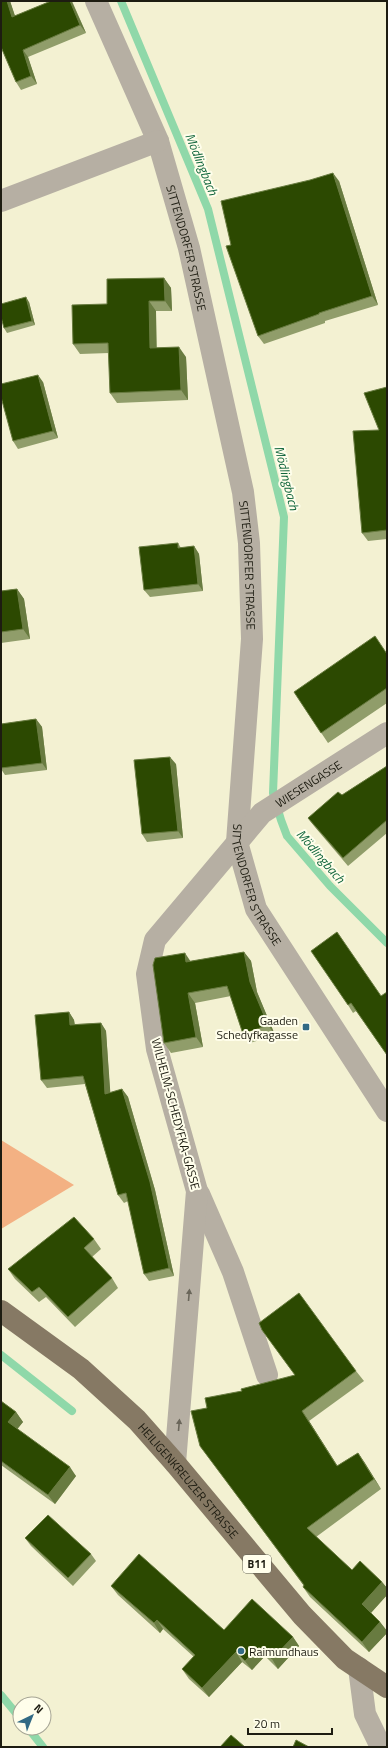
<svg xmlns="http://www.w3.org/2000/svg" width="388" height="1748" viewBox="0 0 388 1748" font-family="'Titillium Web',sans-serif">
<rect width="100%" height="100%" fill="#f3f1d2"/>
<path fill="#f3b183" d="M 1,1140 L 74,1185 L 1,1229 Z"/>
<g fill="none" stroke-linecap="round" stroke-linejoin="round">
<path stroke="#8fd8a9" stroke-width="8" d="M 121,1 L 208,209 L 284,517 L 273,793 L 281,820 L 287,836 L 330,886 L 387,943
M 1,1355 L 72,1411
M 1,1695 L 20,1718
M 28,1728 L 43,1747"/>
<g stroke="#b6afa3" stroke-width="22">
<path id="s1" d="M 96,1 L 158,141 L 189,248 L 243,492 L 249,543 L 252,639 L 237,842 L 256,909 L 387,1111"/>
<path d="M 1,201 L 158,141"/>
<path d="M 199,1194 L 233,1272 L 267,1375"/>
<path id="s2" d="M 175,1463 L 197,1191 L 157,1049 L 147,974 L 155,940 L 262,813 L 387,733"/>
<path d="M 359,1668 L 365,1714 L 381,1747"/>
</g>
<path stroke="#867964" stroke-width="22" id="s3" d="M 1,1311 L 81,1369 L 137,1420 L 175,1463 L 302,1615 L 345,1659 L 387,1687"/>
</g>
<path fill="#909d6a" d="M 1,1 L 10,1 L 15,16 L 51,1 L 72,1 L 86,33 L 28,57 L 37,84 L 21,90 L 16,82 Z
M 339,181 L 378,305 L 325,321 L 325,323 L 264,344 L 258,336 L 231,245 Z
M 164,278 L 171,288 L 172,311 L 156,311 L 156,348 L 186,357 L 188,400 L 117,403 L 110,393 L 109,353 L 80,354 L 73,344 L 107,304 Z
M 29,302 L 35,325 L 7,333 L 4,328 Z
M 43,382 L 58,438 L 18,449 L 13,441 Z
M 387,387 L 387,539 L 368,541 L 362,533 Z
M 178,543 L 181,548 L 194,546 L 199,554 L 203,591 L 150,597 L 144,590 Z
M 17,589 L 24,599 L 30,639 L 1,643 L 1,591 Z
M 387,654 L 387,703 L 328,743 L 294,692 Z
M 36,719 L 42,727 L 47,770 L 5,775 L 1,769 L 1,724 Z
M 176,764 L 183,838 L 147,842 L 142,834 Z
M 387,766 L 387,833 L 348,866 L 314,826 L 308,818 L 342,795 Z
M 337,932 L 387,1055 L 356,1011 L 353,1013 L 348,1005 Z
M 244,952 L 251,961 L 257,992 L 275,1035 L 250,1043 L 243,1034 L 231,996 L 195,1003 L 203,1047 L 171,1053 L 164,1043 L 191,961 Z
M 69,1012 L 74,1020 L 75,1024 L 101,1023 L 106,1031 L 110,1093 L 122,1089 L 128,1097 L 155,1190 L 174,1276 L 149,1281 L 144,1274 L 128,1201 L 124,1203 L 118,1195 L 85,1084 L 47,1088 L 41,1080 Z
M 94,1239 L 101,1249 L 92,1257 L 112,1278 L 118,1288 L 75,1327 L 46,1297 L 39,1302 L 15,1279 L 8,1269 Z
M 262,1330 L 356,1371 L 364,1381 L 309,1421 L 337,1466 L 358,1453 L 381,1489 L 316,1537 L 352,1570 L 382,1582 L 387,1588 L 387,1595 L 371,1613 L 380,1622 L 387,1631 L 387,1633 L 369,1652 L 310,1597 L 303,1587 L 304,1586 L 200,1446 L 207,1408 L 242,1391 L 295,1375 Z
M 1,1401 L 16,1412 L 23,1422 L 17,1429 L 76,1476 L 55,1504 L 1,1465 Z
M 25,1538 L 91,1554 L 96,1561 L 73,1586 L 31,1546 Z
M 111,1586 L 224,1630 L 293,1637 L 299,1646 L 278,1669 L 265,1656 L 252,1670 L 242,1662 L 209,1697 L 189,1679 L 182,1669 L 194,1657 L 163,1629 L 160,1633 L 118,1595 Z"/>
<path fill="#687b40" d="M 7,1 L 10,1 L 18,25 L 12,17 Z
M 70,1 L 72,1 L 72,2 L 86,33 L 80,25 Z
M 23,50 L 28,57 L 37,84 L 31,76 Z
M 333,173 L 339,181 L 378,305 L 372,296 Z
M 164,278 L 171,288 L 172,311 L 165,301 Z
M 26,297 L 29,302 L 35,325 L 32,321 Z
M 149,301 L 156,311 L 157,358 L 150,348 Z
M 179,347 L 186,357 L 188,400 L 181,390 Z
M 38,375 L 43,382 L 58,438 L 53,431 Z
M 194,546 L 199,554 L 203,591 L 198,584 Z
M 17,589 L 24,599 L 30,639 L 23,629 Z
M 36,719 L 42,727 L 47,770 L 42,763 Z
M 170,757 L 176,764 L 183,838 L 178,831 Z
M 244,952 L 251,961 L 257,992 L 275,1035 L 268,1025 L 250,982 Z
M 185,953 L 191,962 L 186,962 Z
M 188,993 L 195,1003 L 203,1047 L 196,1037 Z
M 69,1012 L 74,1020 L 75,1032 L 70,1025 Z
M 101,1023 L 106,1031 L 111,1102 L 105,1094 Z
M 122,1089 L 128,1097 L 155,1190 L 174,1276 L 169,1268 Z
M 302,1411 L 309,1421 L 344,1476 L 337,1466 Z
M 16,1412 L 23,1422 L 15,1432 L 8,1422 Z
M 358,1453 L 365,1463 L 381,1489 L 374,1479 Z
M 70,1467 L 76,1476 L 55,1504 L 48,1495 Z
M 382,1582 L 387,1588 L 387,1595 L 369,1615 L 362,1604 Z
M 157,1620 L 163,1629 L 160,1633 L 154,1623 Z
M 380,1622 L 387,1631 L 387,1633 L 369,1652 L 362,1642 Z
M 293,1637 L 299,1646 L 278,1669 L 272,1659 Z
M 259,1647 L 265,1656 L 252,1670 L 245,1661 Z
M 236,1652 L 242,1662 L 209,1697 L 202,1688 Z"/>
<path fill="#2c4901" stroke="#687b40" d="M 1,1 L 7,1 L 12,17 L 51,1 L 70,1 L 80,25 L 23,50 L 31,76 L 16,82 L 1,47 Z
M 333,173 L 372,296 L 319,313 L 319,314 L 258,336 L 226,246 L 231,245 L 221,201 L 310,180 Z
M 164,278 L 165,301 L 149,301 L 150,348 L 179,347 L 181,390 L 110,393 L 108,343 L 73,344 L 72,305 L 107,304 L 107,279 Z
M 26,297 L 32,321 L 4,328 L 1,317 L 1,304 Z
M 38,375 L 53,431 L 13,441 L 1,397 L 1,384 Z
M 387,387 L 387,530 L 362,533 L 353,431 L 379,430 L 364,393 Z
M 178,543 L 178,548 L 194,546 L 198,584 L 144,590 L 139,547 Z
M 17,589 L 23,629 L 1,632 L 1,591 Z
M 375,636 L 387,654 L 387,688 L 321,733 L 294,692 Z
M 36,719 L 42,763 L 1,768 L 1,724 Z
M 170,757 L 178,831 L 142,834 L 134,760 Z
M 387,766 L 387,820 L 343,858 L 308,818 L 338,792 L 342,795 Z
M 337,932 L 381,996 L 387,992 L 387,1055 L 351,1003 L 348,1005 L 311,951 Z
M 244,952 L 250,982 L 268,1025 L 243,1034 L 227,986 L 188,993 L 196,1037 L 164,1043 L 153,965 L 155,958 L 185,953 L 186,962 Z
M 69,1012 L 70,1025 L 101,1023 L 105,1094 L 122,1089 L 150,1182 L 169,1268 L 144,1274 L 126,1193 L 118,1195 L 83,1076 L 41,1080 L 35,1015 Z
M 74,1217 L 94,1239 L 84,1248 L 112,1278 L 68,1317 L 39,1287 L 32,1292 L 8,1269 Z
M 299,1293 L 356,1371 L 302,1411 L 337,1466 L 358,1453 L 374,1479 L 307,1528 L 352,1570 L 360,1561 L 382,1582 L 362,1604 L 380,1622 L 362,1642 L 303,1587 L 304,1585 L 200,1446 L 191,1411 L 207,1408 L 205,1398 L 242,1391 L 241,1389 L 295,1375 L 262,1330 L 259,1323 Z
M 1,1401 L 16,1412 L 8,1422 L 70,1467 L 48,1495 L 1,1461 Z
M 48,1515 L 91,1554 L 68,1578 L 25,1538 Z
M 139,1554 L 224,1630 L 252,1599 L 293,1637 L 272,1659 L 259,1647 L 245,1661 L 236,1652 L 202,1688 L 182,1669 L 195,1655 L 157,1620 L 154,1623 L 111,1586 Z
M 231,1735 L 245,1747 L 220,1747 Z
M 296,1740 L 309,1747 L 293,1747 Z"/>
<defs><path id="oneway-solid" d="M-6-.8H1V-3.2L6.5 0L1 3.2V.8H-6Z"/></defs>
<g fill="#6a665a">
<use href="#oneway-solid" transform="translate(189 1295) rotate(-85)"/>
<use href="#oneway-solid" transform="translate(179 1425) rotate(-85)"/>
</g>
<g fill="#326a84" stroke="#fffeeb" stroke-width="1.5">
<rect x="302" y="1023" width="8" height="8" rx="2"/>
<circle cx="241" cy="1651" r="4"/>
</g>
<g text-anchor="middle" dominant-baseline="central" stroke-width="4" stroke-linejoin="round" paint-order="stroke">
<rect fill="#fffeeb" stroke="#616052" stroke-width="1" x="243" y="1555" width="28" height="18" rx="3"/>
<g font-size="11" font-weight="bold" fill="#1d1c11">
<text x="257" y="1564">B11</text>
</g>
<g font-size="12" fill="#1d1c11" stroke="#fffeeb">
<text stroke="none"><textPath href="#s1" startOffset="264">SITTENDORFER STRASSE</textPath></text>
<text stroke="none"><textPath href="#s1" startOffset="588">SITTENDORFER STRASSE</textPath></text>
<text stroke="none"><textPath href="#s2" startOffset="752">WIESENGASSE</textPath></text>
<text stroke="none"><textPath href="#s1" startOffset="912">SITTENDORFER STRASSE</textPath></text>
<text transform="translate(176 1114) rotate(75)">WILHELM-SCHEDYFKA-GASSE</text>
<text stroke="none"><textPath href="#s3" startOffset="254">HEILIGENKREUZER STRASSE</textPath></text>
</g>
<g font-size="12" fill="#1d1c11" stroke="#fffeeb" text-anchor="end">
<text x="298" y="1020">Gaaden<tspan x="298" dy="14">Schedyfkagasse</tspan></text>
<text x="249" y="1651" text-anchor="start">Raimundhaus</text>
</g>
<g font-size="13" font-style="italic" fill="#0f653b" stroke="#fffeeb">
<text transform="translate(202 164) rotate(68)">Mödlingbach</text>
<text transform="translate(287 478) rotate(76)">Mödlingbach</text>
<text transform="translate(321 856) rotate(49)">Mödlingbach</text>
</g>
</g>
<rect width="388" height="1748" fill="none" stroke="#1d1c11" stroke-width="4"/>
<g transform="translate(32 1716) rotate(43)"><circle r="19" fill="#fffeeb" stroke="#a5a494"/>
<path d="M0-3L7 15L0 10L-7 15Z" fill="#326a84"/>
<text y="-6" font-size="11" font-weight="bold" text-anchor="middle" fill="#1d1c11">N</text>
</g>
<path d="M248 1728v6h84v-6" fill="none" stroke="#1d1c11" stroke-width="2"/>
<text x="254" y="1728" font-size="12" fill="#1d1c11" stroke="#fffeeb" stroke-width="3" paint-order="stroke">20 m</text>
</svg>
